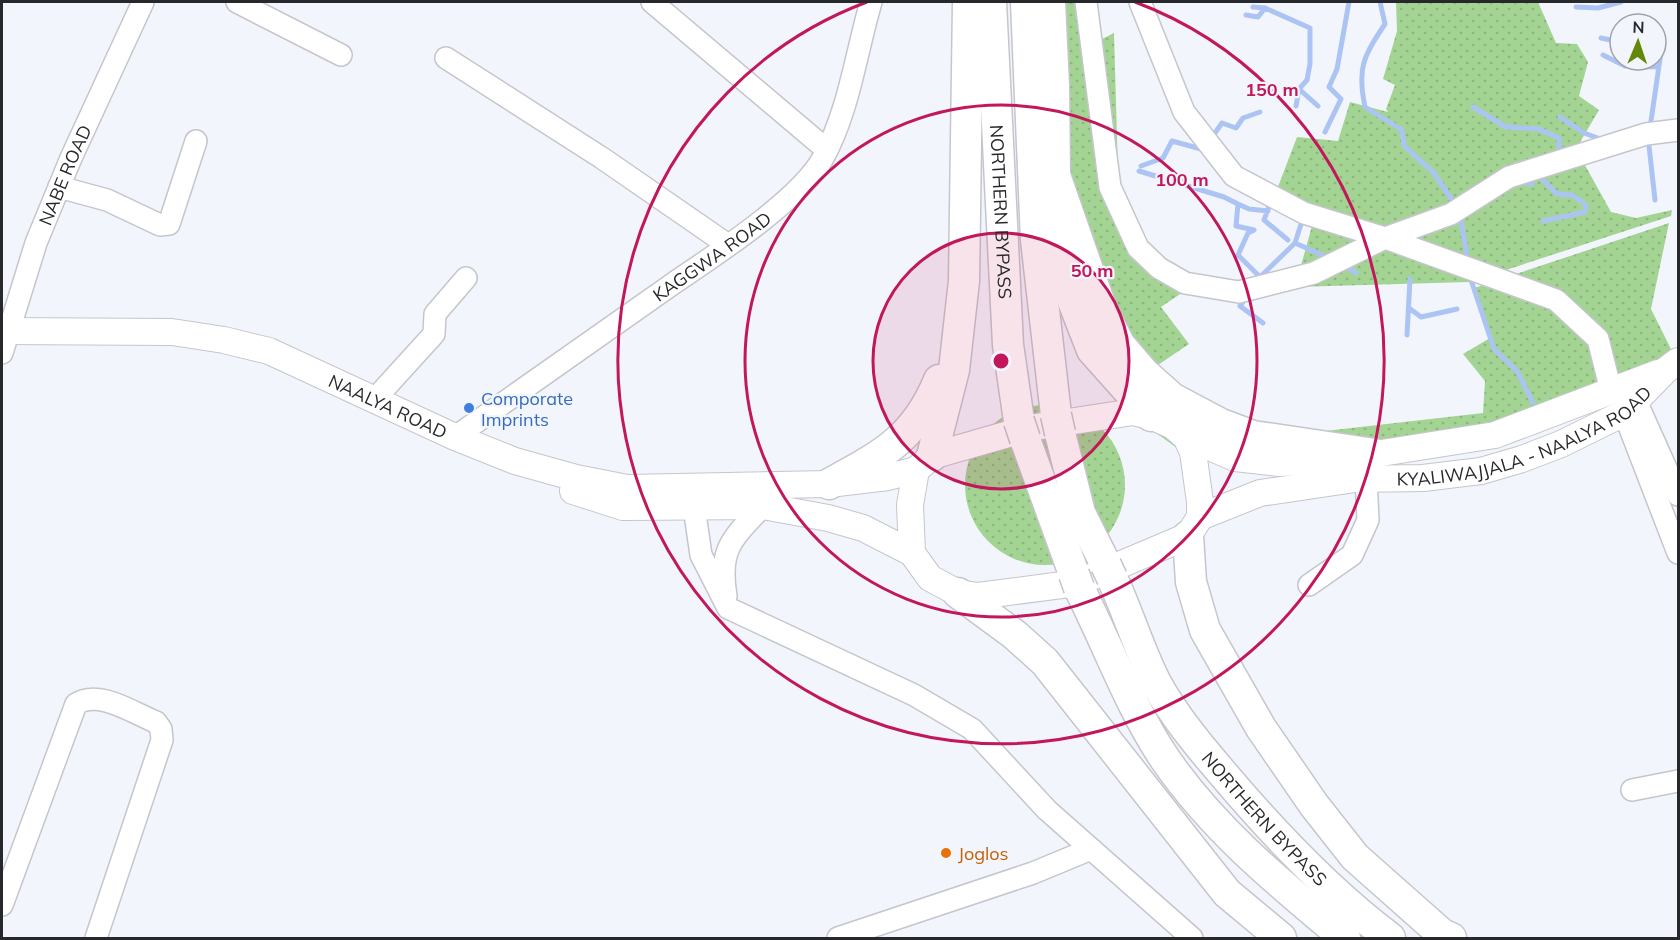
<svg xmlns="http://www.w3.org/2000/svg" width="1680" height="940" viewBox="0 0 1680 940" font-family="Mulish,sans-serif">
<defs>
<pattern id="grass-dots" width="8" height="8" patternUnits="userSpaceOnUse" patternTransform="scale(1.5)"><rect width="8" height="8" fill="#a4d493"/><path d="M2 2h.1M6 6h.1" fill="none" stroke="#8db67f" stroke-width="1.8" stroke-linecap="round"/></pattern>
</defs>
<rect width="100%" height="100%" fill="#f3f5fc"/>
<path fill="url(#grass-dots)" d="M 1044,2 L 1084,2 L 1090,45 L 1114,33 L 1119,206 L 1186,290 L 1161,307 L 1189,344 L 1155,367 L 1202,407 L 1245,422 L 1325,431 L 1483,413 L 1485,381 L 1463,354 L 1490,338 L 1474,288 L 1669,223 L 1651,309 L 1674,355 L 1459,450 L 1181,451 L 1152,430 L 1099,375 Z
M 1396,2 L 1538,2 L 1556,43 L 1577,44 L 1588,62 L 1579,96 L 1599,110 L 1576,149 L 1611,212 L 1636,218 L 1672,210 L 1671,216 L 1469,282 L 1295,287 L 1317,208 L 1276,192 L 1297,137 L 1338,141 L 1350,102 L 1388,112 L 1386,109 L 1395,85 L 1383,79 L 1397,31 Z
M965 485a80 80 0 1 1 160 0a80 80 0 1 1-160 0Z"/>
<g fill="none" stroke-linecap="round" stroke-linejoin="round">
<path stroke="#acc4f4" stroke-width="5" d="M 1380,2 L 1385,24 C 1363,57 1357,68 1365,107 L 1402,130 L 1404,146 L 1433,172 L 1456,206
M 1253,7 L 1265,8 L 1310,28 L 1310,64 L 1307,80 L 1299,89 L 1296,106
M 1576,7 L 1598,8 L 1621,2
M 1246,15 L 1258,17 L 1265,8
M 1601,38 L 1620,42
M 1603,55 L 1625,66 L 1659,67
M 1299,89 L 1318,106
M 1473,107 L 1506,127 L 1539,129 L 1559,138 L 1559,147 L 1567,153
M 1560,117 L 1584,133 L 1603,140
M 1650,128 L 1661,52 L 1656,51
M 1325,132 L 1341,99 L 1329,87 L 1337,69 L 1349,2
M 1648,137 L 1655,200
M 1210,140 L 1222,123 L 1236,128 L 1243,118 L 1260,112
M 1141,166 L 1163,158 L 1172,141 L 1201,149 L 1203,146
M 1139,171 L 1224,197 L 1238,204 L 1236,226 L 1254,230
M 1536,173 L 1557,194 L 1572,195 L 1586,205 L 1585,212 L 1543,221
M 1520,182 L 1532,184 L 1532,176
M 1271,201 L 1264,220 L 1288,240
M 1238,204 L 1249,209 L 1268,211
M 1460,215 L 1468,262
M 1254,230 L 1248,233 L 1238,255 L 1259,276
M 1295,243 L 1329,258
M 1343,265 L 1356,273
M 1469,274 L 1494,349 L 1517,371 L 1533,403
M 1256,281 L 1295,243 L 1303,218
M 1247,296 L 1240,306 L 1263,323
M 1409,308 L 1421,317 L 1457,309
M 1407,335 L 1410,279"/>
<defs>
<g id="minor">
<path d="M 237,2 L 341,55"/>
<path d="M 652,2 L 827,150"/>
<path d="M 1086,2 L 1110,187 L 1138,248 L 1159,268 L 1185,283 L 1239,292 L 1314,273 L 1385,238 L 1451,214 L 1509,177 L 1646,134 L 1678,130"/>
<path d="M 1140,2 L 1184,112 L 1234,176 L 1304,213 L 1385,238 L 1556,300 L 1598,339 L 1611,391"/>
<path d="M 446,58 L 602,158 L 728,245"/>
<path d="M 59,187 L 107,200 L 160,225 L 169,224 L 196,141"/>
<path id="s1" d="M 2,353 L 36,243 L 71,158 L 143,2"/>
<path d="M 374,400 L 434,334 L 435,314 L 466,278"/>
<path d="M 1636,401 L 1678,495"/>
<path d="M 1624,413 L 1678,553"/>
<path id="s2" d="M 455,437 C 528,386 601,335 674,283 C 715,255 800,200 823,158 C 849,111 856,53 871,2"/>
<path d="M 695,491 L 694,507 L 701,555 L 728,608 L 914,695 L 972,729 L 1047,810 L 1192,938"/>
<path d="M 1309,585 L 1352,555 L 1368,520 L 1366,478"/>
<path d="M 726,596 C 718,548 733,538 763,506"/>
<path d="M 1632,790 L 1678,781"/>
<path d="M 2,905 L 76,704 C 99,689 133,713 156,722 L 161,729 L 162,740 L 96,938"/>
<path d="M 838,938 L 1033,873 L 1091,849"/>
</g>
<g id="major">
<path id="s3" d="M 2,331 L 172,332 L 224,340 L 269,351 L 455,437 L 515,461 L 576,478 L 627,488 L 829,484 L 888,477 L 916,470"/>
<path d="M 1133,412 L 1151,416 L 1173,426 L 1186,437 L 1193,452 L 1200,502 L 1200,517 L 1188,536 L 1077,583 L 978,596 L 958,593 L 930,578 L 912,553 L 910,505 L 916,470 L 932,456 L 1029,428 Z"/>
<path d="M 1186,437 L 1235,458 L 1279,463 L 1331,461 L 1495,435 L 1658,373"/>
<path d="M 573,491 L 623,507 L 763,506 L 828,518 L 863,528 L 912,553"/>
<path id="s4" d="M 1200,517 L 1260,493 L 1355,479 L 1423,478 L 1481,471 L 1522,459 L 1561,444 L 1624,413 L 1666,370 L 1678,361"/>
</g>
<g id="highway">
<path id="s5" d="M 991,2 L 1008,345 L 1019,421"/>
<path d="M 1026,2 L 1036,240 L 1056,415"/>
<path d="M 1050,2 L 1054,86 L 1055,175 L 1071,296 L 1092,350 L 1151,416"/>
<path d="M 1055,175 L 1102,310 L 1120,345 L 1144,373 L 1172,398 L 1221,424 L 1253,436 L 1375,454"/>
<path d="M 1060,433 L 1080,513 L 1106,565"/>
<path d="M 1025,439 L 1074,574"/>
<path d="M 932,456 L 954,370 L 964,281 L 968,2"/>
<path d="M 829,484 C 882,455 915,439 939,380"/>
<path d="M 1188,536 L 1191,582 L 1205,630 L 1261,728 L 1314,805 L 1355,857 L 1442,934 L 1451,938"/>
<path id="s6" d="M 1112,578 C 1128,612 1139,650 1156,683 C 1174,716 1200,747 1224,775 C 1274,834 1329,892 1390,938"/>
<path d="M 1079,588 C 1108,645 1130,707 1165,759 C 1214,830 1279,883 1345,938"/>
<path d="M 958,593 L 1015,635 L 1045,662 L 1227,893 L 1281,938"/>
</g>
</defs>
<use href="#minor" stroke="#c5c6cd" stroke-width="24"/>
<use href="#major" stroke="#c5c6cd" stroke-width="28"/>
<use href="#highway" stroke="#c5c6cd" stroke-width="33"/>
<use href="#minor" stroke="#fff" stroke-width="21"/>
<use href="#major" stroke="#fff" stroke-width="26"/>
<use href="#highway" stroke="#fff" stroke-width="30"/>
<defs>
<path id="highway-bridge" d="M 1056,415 L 1060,433
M 1019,421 L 1025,439
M 1106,565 L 1112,578
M 1074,574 L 1079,588"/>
</defs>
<use href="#highway-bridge" stroke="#c5c6cd" stroke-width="33" stroke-linecap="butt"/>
<use href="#highway-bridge" stroke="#fff" stroke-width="30"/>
</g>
<circle cx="1001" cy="361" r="128" fill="#c2185b" fill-opacity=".12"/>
<g fill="none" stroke="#c2185b" stroke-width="3">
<circle cx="1001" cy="361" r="128"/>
<circle cx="1001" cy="361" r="256"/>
<path d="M1135 2A383 383 0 1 1 867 2"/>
</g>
<circle fill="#3f7fe0" stroke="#f3f5fc" stroke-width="2" cx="469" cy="408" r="6"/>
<circle fill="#e8710a" stroke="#f3f5fc" stroke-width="2" cx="946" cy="853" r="6"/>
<g text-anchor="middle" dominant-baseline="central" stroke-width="4.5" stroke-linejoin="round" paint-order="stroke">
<g font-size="18" fill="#27282b" stroke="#f3f5fc">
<text stroke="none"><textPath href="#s1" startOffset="189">NABE ROAD</textPath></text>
<text stroke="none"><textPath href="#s5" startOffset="210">NORTHERN BYPASS</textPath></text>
<text stroke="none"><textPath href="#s2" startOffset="314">KAGGWA ROAD</textPath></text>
<text stroke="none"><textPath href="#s3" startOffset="400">NAALYA ROAD</textPath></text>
<text stroke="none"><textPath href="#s4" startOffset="339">KYALIWAJJALA - NAALYA ROAD</textPath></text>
<text stroke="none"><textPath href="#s6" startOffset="288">NORTHERN BYPASS</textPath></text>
</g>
<g font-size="18" fill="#366cbe" stroke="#f3f5fc" text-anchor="start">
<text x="481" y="398">Comporate<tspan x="481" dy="21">Imprints</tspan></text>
</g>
<g font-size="18" fill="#c56008" stroke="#f3f5fc" text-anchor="start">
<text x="958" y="853">Joglos</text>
</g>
</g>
<circle cx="1001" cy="361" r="9" fill="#c2185b" stroke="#f3f5fc" stroke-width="3"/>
<g font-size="18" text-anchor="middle" font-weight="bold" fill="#c2185b" stroke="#f3f5fc" stroke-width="4.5" stroke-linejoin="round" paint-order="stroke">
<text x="1272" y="96">150 m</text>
<text x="1182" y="186">100 m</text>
<text x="1092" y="277">50 m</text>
</g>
<rect width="1680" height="940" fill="none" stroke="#27282b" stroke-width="6"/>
<g transform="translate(1638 42) rotate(2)"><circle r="28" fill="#f3f5fc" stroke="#a1a3a8" stroke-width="1.5"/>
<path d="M0-4.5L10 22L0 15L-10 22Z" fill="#638708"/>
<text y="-9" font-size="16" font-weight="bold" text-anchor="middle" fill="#27282b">N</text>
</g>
</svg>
